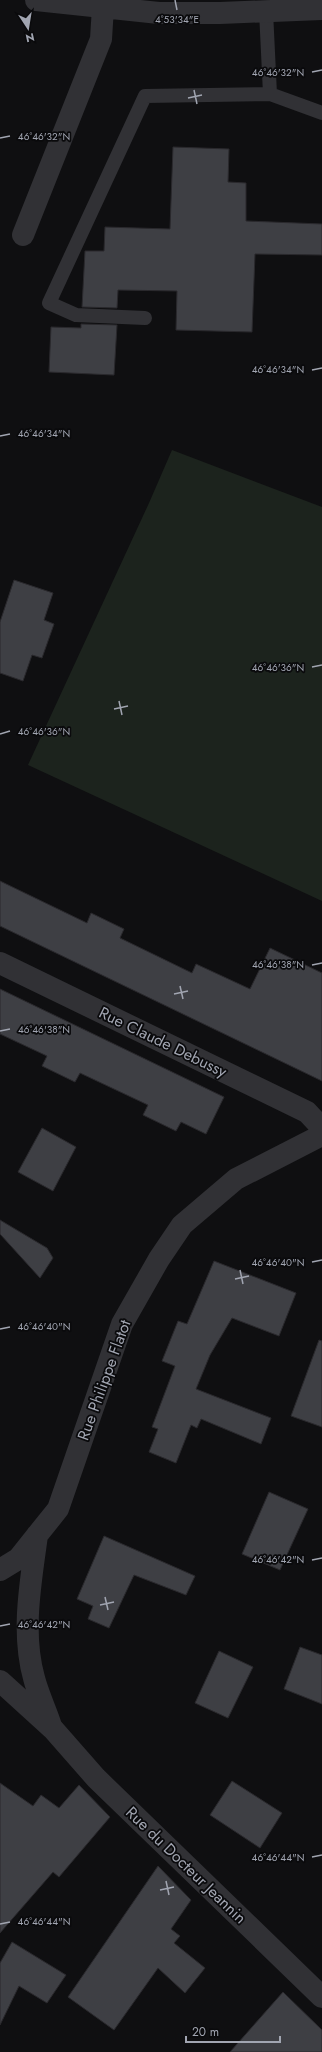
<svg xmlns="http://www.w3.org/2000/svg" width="322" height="2052" viewBox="0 0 322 2052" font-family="Jost,sans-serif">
<rect width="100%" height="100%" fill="#0f0f11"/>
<path fill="#1c231d" d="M 172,450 L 322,507 L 322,901 L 28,765 L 149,503 Z"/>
<path fill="#3e3f44" stroke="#2a292d" d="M 173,147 L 229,149 L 228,182 L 246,183 L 246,221 L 322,224 L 322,255 L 255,254 L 252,332 L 176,330 L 177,291 L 118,290 L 117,308 L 82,307 L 85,251 L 104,251 L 105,227 L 170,229 Z
M 81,324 L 117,325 L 114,375 L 49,372 L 51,327 L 81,328 Z
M 14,580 L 53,593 L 44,620 L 54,624 L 42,658 L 32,655 L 23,681 L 0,673 L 0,622 Z
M 0,881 L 87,923 L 91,913 L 124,929 L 120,938 L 192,973 L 196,964 L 250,989 L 270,948 L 322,973 L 322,1081 L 0,926 Z
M 0,989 L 224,1097 L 206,1134 L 181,1122 L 176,1131 L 143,1115 L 148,1105 L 80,1073 L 75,1082 L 42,1066 L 47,1056 L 0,1034 Z
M 42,1128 L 76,1147 L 53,1191 L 18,1172 Z
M 0,1220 L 47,1248 L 53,1258 L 40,1278 L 0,1234 Z
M 214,1261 L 296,1293 L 279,1336 L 232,1318 L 210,1355 L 196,1389 L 271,1418 L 261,1444 L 201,1419 L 197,1428 L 191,1425 L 176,1463 L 149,1452 L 158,1429 L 152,1427 L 175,1366 L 162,1361 L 178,1321 L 187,1324 Z
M 319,1340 L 322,1341 L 322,1427 L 291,1416 Z
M 269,1492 L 308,1509 L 280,1570 L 242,1554 Z
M 104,1536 L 195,1576 L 186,1595 L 134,1575 L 109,1628 L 88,1619 L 93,1606 L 77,1599 Z
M 300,1647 L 322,1655 L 322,1704 L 284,1689 Z
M 219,1651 L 253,1667 L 228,1718 L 195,1703 Z
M 232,1781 L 282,1813 L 260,1848 L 210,1815 Z
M 0,1783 L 33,1806 L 41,1795 L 59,1808 L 79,1785 L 110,1817 L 59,1877 L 53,1872 L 0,1933 Z
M 158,1866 L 191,1900 L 171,1929 L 180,1936 L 174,1943 L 205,1968 L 185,1993 L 158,1968 L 114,2030 L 68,1997 Z
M 12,1942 L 66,1975 L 47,2003 L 19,1986 L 0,2025 L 0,1963 Z
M 283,1992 L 322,2030 L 322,2052 L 230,2052 Z"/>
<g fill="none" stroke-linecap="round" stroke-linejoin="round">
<path stroke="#313135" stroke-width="14" d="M 266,11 L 270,94 L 322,113
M 145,318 L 76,315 L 49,303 L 145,96 L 270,94"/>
<path stroke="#313135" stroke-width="22" d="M 36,0 L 159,13 L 220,13 L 322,9
M 23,235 L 101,39 L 103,7
M 0,963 L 307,1112 L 322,1128
M 37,1535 C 31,1581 21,1632 34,1678 C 38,1694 46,1710 51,1726
M 0,1570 L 18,1559 L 58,1509 L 122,1324 L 159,1259 L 182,1225 L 236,1179 L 322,1135
M 0,1681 L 53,1729 L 96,1778 L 322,1997"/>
</g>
<path fill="none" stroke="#a1a5b1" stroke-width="1.5" d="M 175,0 L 177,10M 312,72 L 322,70M 194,90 L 197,104M 188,98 L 202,95M 0,138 L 10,136M 312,370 L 322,368M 0,436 L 10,434M 312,667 L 322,665M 119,701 L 122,715M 114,709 L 128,706M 0,734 L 10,731M 312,965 L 322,963M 180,986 L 183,999M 174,994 L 188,991M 0,1031 L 10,1029M 312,1262 L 322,1260M 240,1270 L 243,1284M 235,1279 L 249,1276M 0,1329 L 10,1327M 312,1560 L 322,1558M 105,1597 L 108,1610M 100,1605 L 114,1602M 0,1626 L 10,1624M 312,1857 L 322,1855M 166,1881 L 169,1895M 160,1890 L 174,1887M 0,1924 L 10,1922"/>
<g text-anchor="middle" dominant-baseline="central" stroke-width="3.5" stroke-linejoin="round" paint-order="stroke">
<g font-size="16" fill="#a1a5b1" stroke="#0a0a0c">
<text transform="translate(163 1042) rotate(26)">Rue Claude Debussy</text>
<text transform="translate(104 1380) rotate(-70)">Rue Philippe Flatot</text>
<text transform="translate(186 1865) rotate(44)">Rue du Docteur Jeannin</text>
</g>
</g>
<g font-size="10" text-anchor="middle" fill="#a1a5b1" stroke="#0a0a0c" stroke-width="3.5" stroke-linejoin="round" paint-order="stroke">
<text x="177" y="23">4°53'34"E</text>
<text x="278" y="76">46°46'32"N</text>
<text x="44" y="140">46°46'32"N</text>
<text x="278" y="373">46°46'34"N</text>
<text x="44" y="437">46°46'34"N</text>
<text x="278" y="671">46°46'36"N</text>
<text x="44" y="735">46°46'36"N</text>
<text x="278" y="968">46°46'38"N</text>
<text x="44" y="1033">46°46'38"N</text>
<text x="278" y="1266">46°46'40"N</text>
<text x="44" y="1330">46°46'40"N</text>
<text x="278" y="1563">46°46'42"N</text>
<text x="44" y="1628">46°46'42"N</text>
<text x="278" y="1861">46°46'44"N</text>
<text x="44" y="1925">46°46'44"N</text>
</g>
<g transform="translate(28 28) rotate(168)" stroke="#0a0a0c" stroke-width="3" paint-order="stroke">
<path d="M0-3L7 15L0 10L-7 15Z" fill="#a1a5b1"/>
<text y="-6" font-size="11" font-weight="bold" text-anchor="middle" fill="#a1a5b1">N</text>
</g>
<path d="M186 2036v6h94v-6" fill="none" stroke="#a1a5b1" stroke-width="2"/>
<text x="192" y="2036" font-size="12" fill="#a1a5b1" stroke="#0a0a0c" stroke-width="3" paint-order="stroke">20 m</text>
</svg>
